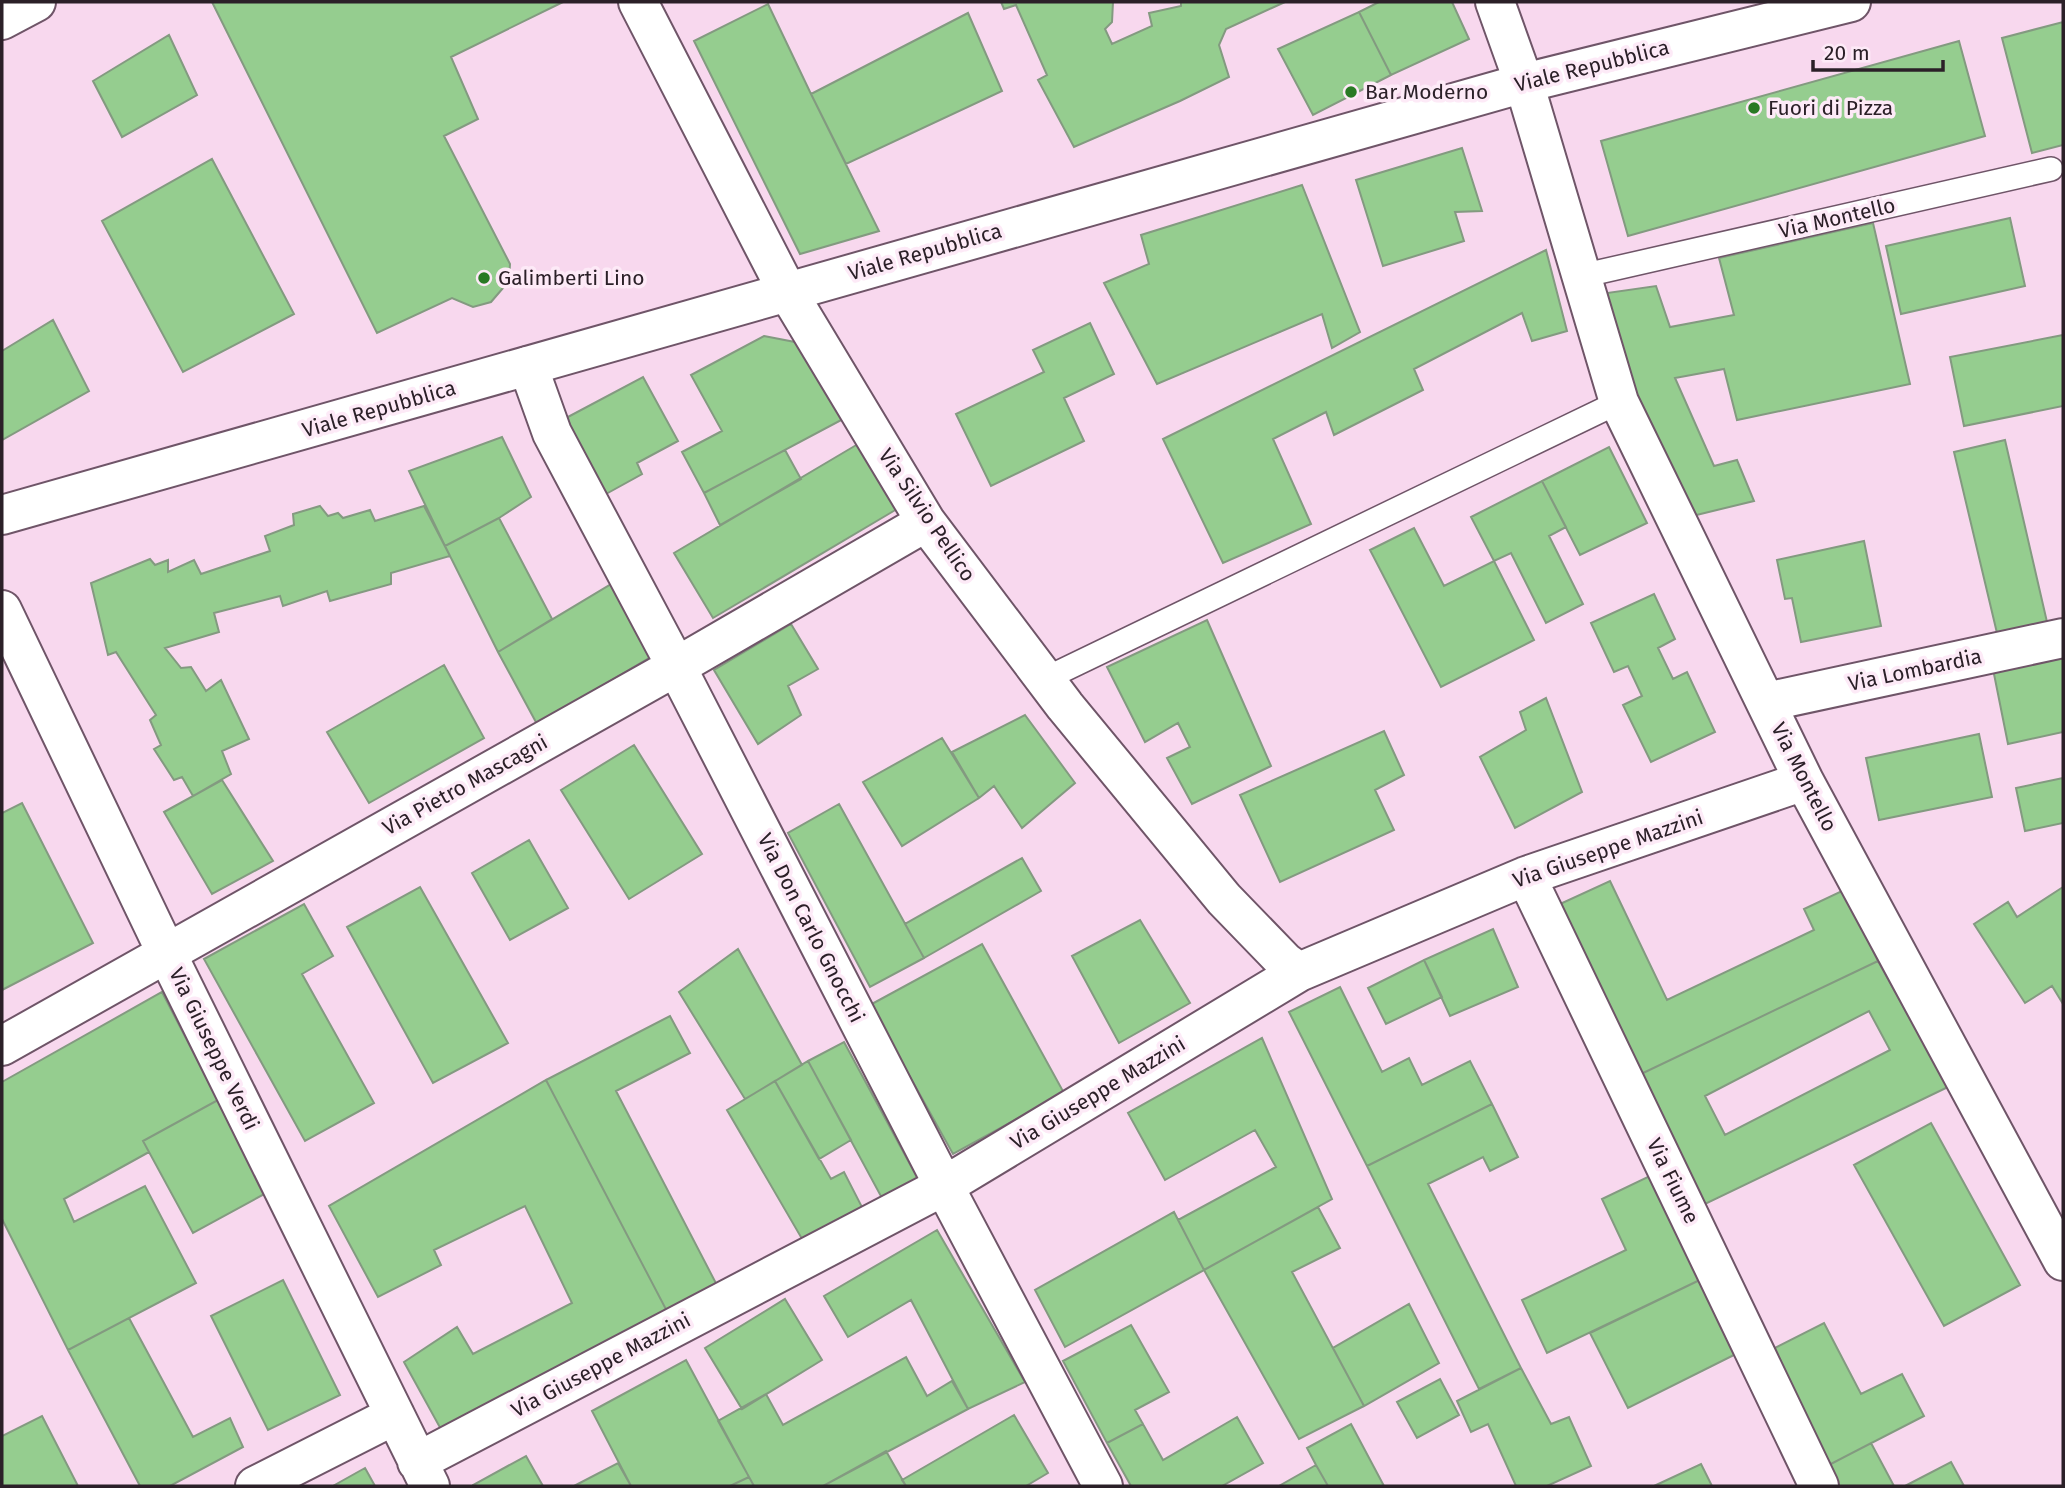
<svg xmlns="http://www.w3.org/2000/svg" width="2065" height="1488" viewBox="0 0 2065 1488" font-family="'Fira Sans',sans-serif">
<rect width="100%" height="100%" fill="#f8d8ee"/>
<path fill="#95cd8f" stroke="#839a80" stroke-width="2" fill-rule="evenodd" d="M 212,2 L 563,2 L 451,57 L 478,119 L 444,136 L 510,264 L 509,281 L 491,302 L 473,307 L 452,298 L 377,333 Z
M 1001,2 L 1113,2 L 1112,22 L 1105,29 L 1112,44 L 1152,26 L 1149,13 L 1181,6 L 1181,2 L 1285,2 L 1226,29 L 1219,45 L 1229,77 L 1180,101 L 1074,147 L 1038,80 L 1047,75 L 1016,5 L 1004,9 Z
M 1379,2 L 1452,2 L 1469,39 L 1391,75 L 1359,12 Z
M 768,4 L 811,94 L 879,231 L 800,254 L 694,41 Z
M 1359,12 L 1391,75 L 1313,115 L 1278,49 Z
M 968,13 L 1002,91 L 846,164 L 811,94 Z
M 2063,22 L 2063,145 L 2032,153 L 2002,38 Z
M 169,35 L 197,95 L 122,137 L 93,81 Z
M 1959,41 L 1985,136 L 1628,236 L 1601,141 Z
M 1462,148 L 1482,211 L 1455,212 L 1464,241 L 1383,266 L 1356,180 Z
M 212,159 L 294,314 L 183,372 L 102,221 Z
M 1302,185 L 1360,332 L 1332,348 L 1322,314 L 1157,384 L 1104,283 L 1149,264 L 1141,235 Z
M 2010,218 L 2025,286 L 1901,314 L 1886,246 Z
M 1873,223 L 1910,384 L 1737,420 L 1724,369 L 1675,378 L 1714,466 L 1737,460 L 1754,501 L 1684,518 L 1626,381 L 1607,293 L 1656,286 L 1670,327 L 1734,315 L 1719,258 Z
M 1546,250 L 1567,331 L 1532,341 L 1522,313 L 1414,369 L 1423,390 L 1334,435 L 1326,412 L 1273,439 L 1311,524 L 1223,563 L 1163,439 Z
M 53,320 L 89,391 L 2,440 L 2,351 Z
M 1090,323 L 1114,374 L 1064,398 L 1084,441 L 991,486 L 956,414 L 1044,372 L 1033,350 Z
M 2063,335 L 2063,406 L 1964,426 L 1950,357 Z
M 764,336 L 805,344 L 845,418 L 704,493 L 682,452 L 722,431 L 691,375 Z
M 643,377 L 678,441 L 637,463 L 642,474 L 606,494 L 566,418 Z
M 502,437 L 531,497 L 499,518 L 445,546 L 409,471 Z
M 2005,440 L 2047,622 L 1997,633 L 1954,452 Z
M 858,444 L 897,509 L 713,618 L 674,553 Z
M 1609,447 L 1647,523 L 1580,555 L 1542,481 Z
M 785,450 L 801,479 L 720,525 L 704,493 Z
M 1542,481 L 1566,527 L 1549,536 L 1583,604 L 1546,623 L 1511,553 L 1494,561 L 1471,517 Z
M 320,506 L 328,516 L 338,513 L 343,518 L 370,510 L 375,521 L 424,506 L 450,556 L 391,573 L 391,584 L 330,601 L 327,591 L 283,606 L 280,596 L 214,613 L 219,632 L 165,648 L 181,668 L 191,667 L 206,691 L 221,680 L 249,739 L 222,751 L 231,774 L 193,796 L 182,777 L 174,780 L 154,749 L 161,745 L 150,720 L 156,715 L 116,652 L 108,655 L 91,583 L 150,559 L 155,565 L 168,560 L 168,572 L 194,560 L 201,574 L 270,551 L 265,536 L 294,525 L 293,514 Z
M 499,518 L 552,619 L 498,652 L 445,546 Z
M 1414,528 L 1444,586 L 1494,561 L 1534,640 L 1441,687 L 1370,550 Z
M 1864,541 L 1881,626 L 1801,642 L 1792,598 L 1785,599 L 1777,560 Z
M 613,583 L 654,655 L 537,724 L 498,652 Z
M 1654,594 L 1675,639 L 1658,648 L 1673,679 L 1687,672 L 1715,732 L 1651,762 L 1623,705 L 1642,696 L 1628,666 L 1614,672 L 1591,623 Z
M 1207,620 L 1271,766 L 1192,804 L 1167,758 L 1190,747 L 1178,723 L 1145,742 L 1107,667 Z
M 791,624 L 818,669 L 788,686 L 801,715 L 758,744 L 714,670 Z
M 2063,655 L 2063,732 L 2008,744 L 1993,669 Z
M 444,665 L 484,738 L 369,803 L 327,732 Z
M 1546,698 L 1582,792 L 1515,828 L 1480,757 L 1526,730 L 1520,712 Z
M 1025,715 L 1075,783 L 1022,828 L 994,786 L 979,798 L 952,752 Z
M 1384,731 L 1404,775 L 1375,790 L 1394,830 L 1280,882 L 1240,795 Z
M 1979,734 L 1992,797 L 1879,820 L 1866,758 Z
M 942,738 L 979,798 L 902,846 L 863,782 Z
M 634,745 L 702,854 L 629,899 L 561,790 Z
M 2063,778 L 2063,823 L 2025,831 L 2016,788 Z
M 222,780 L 273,861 L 212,894 L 164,812 Z
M 22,803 L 93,943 L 2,990 L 2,813 Z
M 839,804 L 924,958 L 870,987 L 788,833 Z
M 529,840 L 568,908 L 510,940 L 472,873 Z
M 1022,858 L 1041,891 L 924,958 L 905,924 Z
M 1610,881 L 1667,1000 L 1814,930 L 1804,909 L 1844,890 L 1878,961 L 1641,1074 L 1560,904 Z
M 420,887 L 508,1043 L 433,1083 L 347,927 Z
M 2063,887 L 2063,1004 L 2052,986 L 2025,1003 L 1974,924 L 2008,902 L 2017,917 Z
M 304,904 L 333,956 L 302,974 L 374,1103 L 305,1141 L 204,959 Z
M 1140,920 L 1190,1003 L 1119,1043 L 1072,956 Z
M 1493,929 L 1518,987 L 1450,1016 L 1424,960 Z
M 982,944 L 1064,1093 L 953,1154 L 870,1005 Z
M 738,949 L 802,1065 L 745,1099 L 679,992 Z
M 1424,960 L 1442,997 L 1386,1024 L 1368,988 Z
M 1878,961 L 1948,1087 L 1703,1205 L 1641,1074 ZM 1869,1011 L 1890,1050 L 1725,1135 L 1705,1096 Z
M 1340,987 L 1382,1072 L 1409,1058 L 1422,1085 L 1470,1061 L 1492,1104 L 1367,1166 L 1289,1012 Z
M 162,992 L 218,1100 L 143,1141 L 149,1152 L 64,1199 L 74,1222 L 145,1186 L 196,1283 L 68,1350 L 2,1219 L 2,1082 Z
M 670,1016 L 690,1053 L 616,1091 L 720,1291 L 670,1317 L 546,1080 Z
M 1262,1038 L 1332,1199 L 1204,1270 L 1178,1220 L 1276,1167 L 1255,1130 L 1165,1180 L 1128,1113 Z
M 844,1042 L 919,1181 L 883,1200 L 808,1061 Z
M 808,1061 L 851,1140 L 819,1159 L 775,1081 Z
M 546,1080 L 670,1317 L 443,1433 L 404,1362 L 457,1327 L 473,1354 L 572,1303 L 525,1206 L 434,1250 L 441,1265 L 378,1297 L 329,1206 Z
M 775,1081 L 831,1179 L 844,1172 L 864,1211 L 805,1244 L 727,1110 Z
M 218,1100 L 268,1192 L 193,1233 L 143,1141 Z
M 1492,1104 L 1518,1157 L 1490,1171 L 1483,1157 L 1428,1184 L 1521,1368 L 1479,1389 L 1367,1166 Z
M 1931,1123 L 2020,1285 L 1944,1326 L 1854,1165 Z
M 1656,1173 L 1706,1277 L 1547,1353 L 1522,1300 L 1626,1250 L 1602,1199 Z
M 1318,1207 L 1340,1248 L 1292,1272 L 1364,1406 L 1299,1439 L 1204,1270 Z
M 1174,1212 L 1204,1270 L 1065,1347 L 1035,1290 Z
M 937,1230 L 1025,1382 L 968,1409 L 911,1300 L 848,1337 L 824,1296 Z
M 1706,1277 L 1740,1352 L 1628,1408 L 1590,1333 Z
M 283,1280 L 340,1395 L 268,1430 L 211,1316 Z
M 785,1299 L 822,1360 L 742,1409 L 705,1348 Z
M 1409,1304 L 1439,1363 L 1364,1406 L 1333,1348 Z
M 129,1318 L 193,1437 L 230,1418 L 243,1447 L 170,1486 L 140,1486 L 68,1350 Z
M 1824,1323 L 1861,1394 L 1902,1374 L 1924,1416 L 1827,1466 L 1767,1352 Z
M 1131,1325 L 1169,1392 L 1135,1410 L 1143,1424 L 1107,1443 L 1063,1361 Z
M 906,1357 L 927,1396 L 952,1381 L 968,1409 L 823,1486 L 754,1486 L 718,1421 L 766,1394 L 783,1425 Z
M 686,1360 L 749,1477 L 730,1486 L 631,1486 L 592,1411 Z
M 1521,1368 L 1551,1424 L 1569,1417 L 1591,1466 L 1547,1486 L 1516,1486 L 1488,1424 L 1471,1432 L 1457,1401 Z
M 1440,1379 L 1459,1415 L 1417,1438 L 1397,1402 Z
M 1014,1415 L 1048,1473 L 1026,1486 L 906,1486 L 902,1480 Z
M 42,1416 L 78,1486 L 2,1486 L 2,1436 Z
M 1237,1417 L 1263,1463 L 1222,1486 L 1131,1486 L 1107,1443 L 1143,1424 L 1163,1460 Z
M 1351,1424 L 1384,1486 L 1328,1486 L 1316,1465 L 1307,1448 Z
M 1871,1443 L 1894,1486 L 1838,1486 L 1827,1466 Z
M 886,1451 L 906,1486 L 823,1486 Z
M 526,1456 L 543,1486 L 473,1486 L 473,1485 Z
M 1951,1462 L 1964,1486 L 1905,1486 Z
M 618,1463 L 631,1486 L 574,1486 Z
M 1701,1464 L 1712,1486 L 1654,1486 Z
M 1316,1465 L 1328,1486 L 1279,1486 Z
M 365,1468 L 375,1486 L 333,1486 Z
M 749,1477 L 754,1486 L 730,1486 Z"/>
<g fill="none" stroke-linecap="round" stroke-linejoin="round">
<defs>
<path id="lane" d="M 1581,276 L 2051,169
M 1045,679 L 1619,402"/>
<path id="street" d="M 638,2 L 787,291 L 926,522 L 1065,706 L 1224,899 L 1285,962 L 1299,972
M 1495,2 L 1524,83 L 1619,402 L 1804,781 L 2063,1261
M 2,20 L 36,2
M 528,366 L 552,433 L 676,666 L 944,1186 L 1103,1486
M 2,610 L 166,952 L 430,1486
M 1766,702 L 2063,638
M 1526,876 L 1819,1486
M 2,1046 L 693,657 L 926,522
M 417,1462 L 944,1186 L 1299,972 L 1526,876 L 1804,781
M 255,1486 L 395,1415"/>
<path id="secondary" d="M 2,515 L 1524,83 L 1851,2"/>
</defs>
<use href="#lane" stroke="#6f5568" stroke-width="26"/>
<use href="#street" stroke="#6f5568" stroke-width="42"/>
<use href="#secondary" stroke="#6f5568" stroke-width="42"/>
<use href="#lane" stroke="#fff" stroke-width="23"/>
<use href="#street" stroke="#fff" stroke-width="38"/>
<use href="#secondary" stroke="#fff" stroke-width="38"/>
</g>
<g fill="#297a24" stroke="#fdeaf7" stroke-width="2.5">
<circle cx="1351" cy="92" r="7"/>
<circle cx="1754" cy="108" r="7"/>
<circle cx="484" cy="278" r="7"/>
</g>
<g text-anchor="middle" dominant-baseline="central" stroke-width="7" stroke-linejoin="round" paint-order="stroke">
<g font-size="21" fill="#2b2028" stroke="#fdeaf7">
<text transform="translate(1592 66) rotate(-14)">Viale Repubblica</text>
<text transform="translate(1837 218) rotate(-13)">Via Montello</text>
<text transform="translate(925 252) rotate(-16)">Viale Repubblica</text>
<text transform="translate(379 409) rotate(-16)">Viale Repubblica</text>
<text transform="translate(927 515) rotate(56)">Via Silvio Pellico</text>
<text transform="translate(1915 670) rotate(-12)">Via Lombardia</text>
<text transform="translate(1804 777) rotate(63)">Via Montello</text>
<text transform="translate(465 785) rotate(-29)">Via Pietro Mascagni</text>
<text transform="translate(1608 849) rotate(-19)">Via Giuseppe Mazzini</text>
<text transform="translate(811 928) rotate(63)">Via Don Carlo Gnocchi</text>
<text transform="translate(214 1049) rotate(64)">Via Giuseppe Verdi</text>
<text transform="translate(1098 1093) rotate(-31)">Via Giuseppe Mazzini</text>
<text transform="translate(1673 1181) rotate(64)">Via Fiume</text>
<text transform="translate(601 1365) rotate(-28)">Via Giuseppe Mazzini</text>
</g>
<g font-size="21" fill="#2b2028" stroke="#fdeaf7" text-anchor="start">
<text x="1365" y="92">Bar Moderno</text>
<text x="1768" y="108">Fuori di Pizza</text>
<text x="498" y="278">Galimberti Lino</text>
</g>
</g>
<rect width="2065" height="1488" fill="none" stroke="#2b2028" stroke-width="7"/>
<path d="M1813 60v10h130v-10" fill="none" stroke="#2b2028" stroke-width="3.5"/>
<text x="1824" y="60" font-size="21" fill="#2b2028" stroke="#fdeaf7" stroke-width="5" paint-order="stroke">20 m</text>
</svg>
